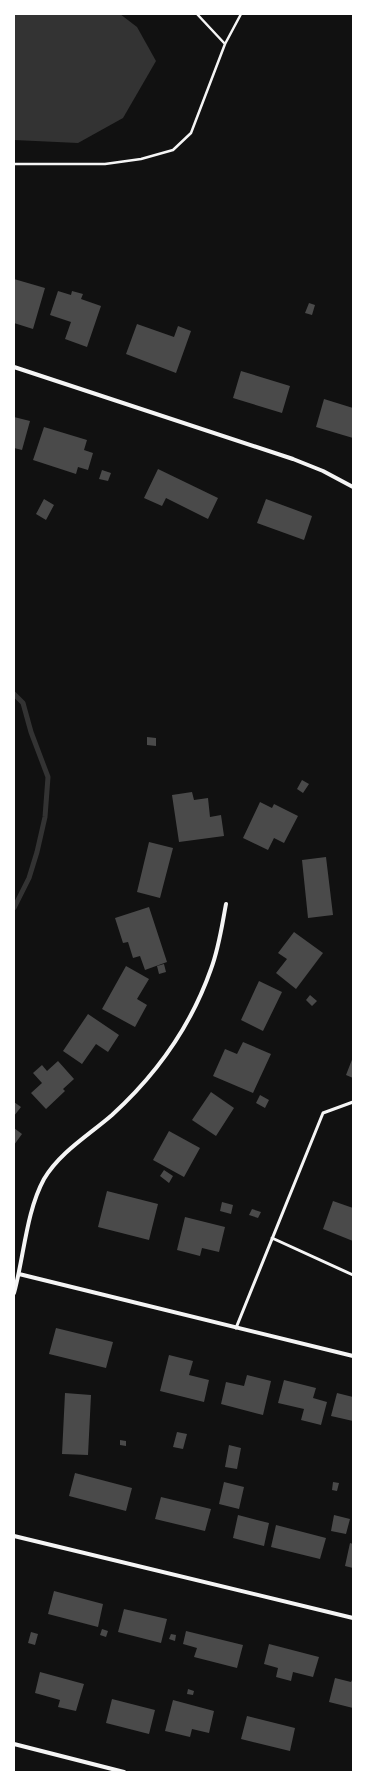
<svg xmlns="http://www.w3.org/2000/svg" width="367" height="1786" viewBox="0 0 367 1786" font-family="'Archivo Narrow',sans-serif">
<rect width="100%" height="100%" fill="#111"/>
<path fill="#333" d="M 14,14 L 120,14 L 137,27 L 156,61 L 123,118 L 78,143 L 14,140 Z"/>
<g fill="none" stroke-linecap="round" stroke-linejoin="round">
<path stroke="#333" stroke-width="5" d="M 14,694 L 23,703 L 31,732 L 48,777 L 45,817 L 37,852 L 29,878 L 14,908"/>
</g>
<path fill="#4a4a4a" d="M 14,279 L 45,288 L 33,329 L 14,323 Z
M 58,291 L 71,295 L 72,291 L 83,294 L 81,299 L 101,306 L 87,347 L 65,339 L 71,322 L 50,315 Z
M 309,303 L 315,305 L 312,315 L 305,313 Z
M 137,324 L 174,337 L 178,326 L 191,331 L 176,373 L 126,354 Z
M 241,371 L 290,386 L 282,413 L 233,398 Z
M 324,399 L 353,408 L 353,438 L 316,427 Z
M 14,417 L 30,421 L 22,450 L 14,448 Z
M 44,427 L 87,440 L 84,450 L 93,453 L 88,470 L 78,467 L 76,474 L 33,460 Z
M 158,469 L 218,498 L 208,519 L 166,498 L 162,506 L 144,498 Z
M 102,470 L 111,473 L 108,481 L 99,479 Z
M 44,499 L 54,505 L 46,520 L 36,514 Z
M 266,499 L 312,516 L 304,540 L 257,523 Z
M 147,737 L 156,738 L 156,746 L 147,745 Z
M 302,780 L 309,784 L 303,793 L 297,789 Z
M 192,792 L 194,800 L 208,798 L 210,817 L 221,815 L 224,836 L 179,842 L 172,795 Z
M 260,802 L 272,808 L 274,804 L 298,816 L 284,843 L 274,838 L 268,850 L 243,838 Z
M 149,842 L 173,848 L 160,898 L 137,892 Z
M 326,857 L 333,915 L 308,918 L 302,860 Z
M 149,907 L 167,962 L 145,970 L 140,956 L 133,958 L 128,942 L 123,943 L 115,918 Z
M 294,932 L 323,953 L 296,989 L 276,973 L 287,959 L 278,953 Z
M 164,964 L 166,972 L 159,974 L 157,966 Z
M 126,966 L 149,979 L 137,999 L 147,1005 L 135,1027 L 102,1009 Z
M 259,981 L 282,992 L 263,1031 L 241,1020 Z
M 310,995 L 317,1001 L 312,1006 L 306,1000 Z
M 88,1014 L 119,1035 L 108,1052 L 96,1044 L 82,1064 L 63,1051 Z
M 243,1042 L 271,1054 L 253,1093 L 213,1076 L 225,1049 L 237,1054 Z
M 353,1057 L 353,1078 L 346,1075 Z
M 58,1061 L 74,1079 L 63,1089 L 65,1091 L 46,1109 L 31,1093 L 42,1083 L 33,1073 L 42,1065 L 47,1071 Z
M 211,1092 L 234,1108 L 216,1136 L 192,1120 Z
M 260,1095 L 269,1100 L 265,1108 L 256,1103 Z
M 14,1102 L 21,1107 L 14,1116 Z
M 14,1128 L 22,1134 L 14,1145 Z
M 169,1131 L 200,1148 L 184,1177 L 153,1160 Z
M 164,1170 L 173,1176 L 169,1183 L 160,1176 Z
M 107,1191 L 158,1204 L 149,1240 L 98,1227 Z
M 333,1201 L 353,1208 L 353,1241 L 323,1229 Z
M 222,1202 L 233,1205 L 231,1214 L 220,1211 Z
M 252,1209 L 261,1212 L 258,1218 L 249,1215 Z
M 185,1217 L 225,1227 L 219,1252 L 202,1248 L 200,1256 L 177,1250 Z
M 56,1328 L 113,1342 L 106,1368 L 49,1354 Z
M 169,1355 L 193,1361 L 189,1375 L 209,1380 L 204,1402 L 160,1391 Z
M 247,1375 L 271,1381 L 263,1415 L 221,1404 L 226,1382 L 244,1386 Z
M 284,1380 L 316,1388 L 313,1398 L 327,1402 L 321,1425 L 301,1420 L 304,1409 L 278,1403 Z
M 65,1393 L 91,1395 L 88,1455 L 62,1454 Z
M 337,1393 L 353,1397 L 353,1421 L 331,1416 Z
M 177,1432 L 187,1434 L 183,1449 L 173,1447 Z
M 120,1440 L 126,1441 L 126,1446 L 120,1445 Z
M 229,1445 L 241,1448 L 237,1469 L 225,1467 Z
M 75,1473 L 132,1488 L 126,1511 L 69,1496 Z
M 224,1482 L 244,1487 L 239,1509 L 219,1504 Z
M 333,1482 L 339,1483 L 337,1491 L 332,1490 Z
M 161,1497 L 211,1509 L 205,1531 L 155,1519 Z
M 238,1515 L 269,1523 L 264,1546 L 233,1538 Z
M 334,1515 L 350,1519 L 346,1534 L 331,1531 Z
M 276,1525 L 326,1538 L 320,1559 L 271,1547 Z
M 350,1543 L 353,1544 L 353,1568 L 345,1566 Z
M 54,1591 L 103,1604 L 98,1627 L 48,1614 Z
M 124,1609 L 167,1619 L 161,1643 L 118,1632 Z
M 102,1629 L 108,1631 L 106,1637 L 100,1635 Z
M 186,1631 L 243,1645 L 237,1668 L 194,1657 L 197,1648 L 183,1644 Z
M 31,1632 L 38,1634 L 35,1645 L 28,1643 Z
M 171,1634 L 176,1635 L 175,1641 L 169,1639 Z
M 269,1644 L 319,1657 L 313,1677 L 293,1672 L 291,1681 L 276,1677 L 278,1668 L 264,1664 Z
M 40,1672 L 84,1684 L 76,1711 L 58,1707 L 60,1700 L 35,1693 Z
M 335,1678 L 351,1682 L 353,1678 L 353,1708 L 329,1702 Z
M 188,1689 L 194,1691 L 193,1695 L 187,1694 Z
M 112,1699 L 155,1710 L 149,1734 L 106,1723 Z
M 173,1700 L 214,1711 L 209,1733 L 192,1729 L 190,1737 L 165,1731 Z
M 247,1716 L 295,1728 L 290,1751 L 241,1739 Z"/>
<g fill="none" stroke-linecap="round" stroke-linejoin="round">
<path stroke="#f5f5f5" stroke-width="2.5" d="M 197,14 L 225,44
M 14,164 L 105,164 L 141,159 L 173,150 L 191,133 L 225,44 L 241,14"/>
<path stroke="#f5f5f5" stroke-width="3" d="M 272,1238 L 353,1275
M 236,1328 L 323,1113 L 353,1102"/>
<path stroke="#f5f5f5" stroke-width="4" d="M 14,367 L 293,459 L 323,471 L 353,487
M 19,1274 L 353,1356
M 14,1293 C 24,1257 26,1212 44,1179 C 60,1152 89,1135 112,1115 C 157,1074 191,1026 211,969 C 219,948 222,925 226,904
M 14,1536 L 353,1618
M 14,1744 L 124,1772"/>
</g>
<rect width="367" height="1786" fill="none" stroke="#ffffff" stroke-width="30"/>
</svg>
